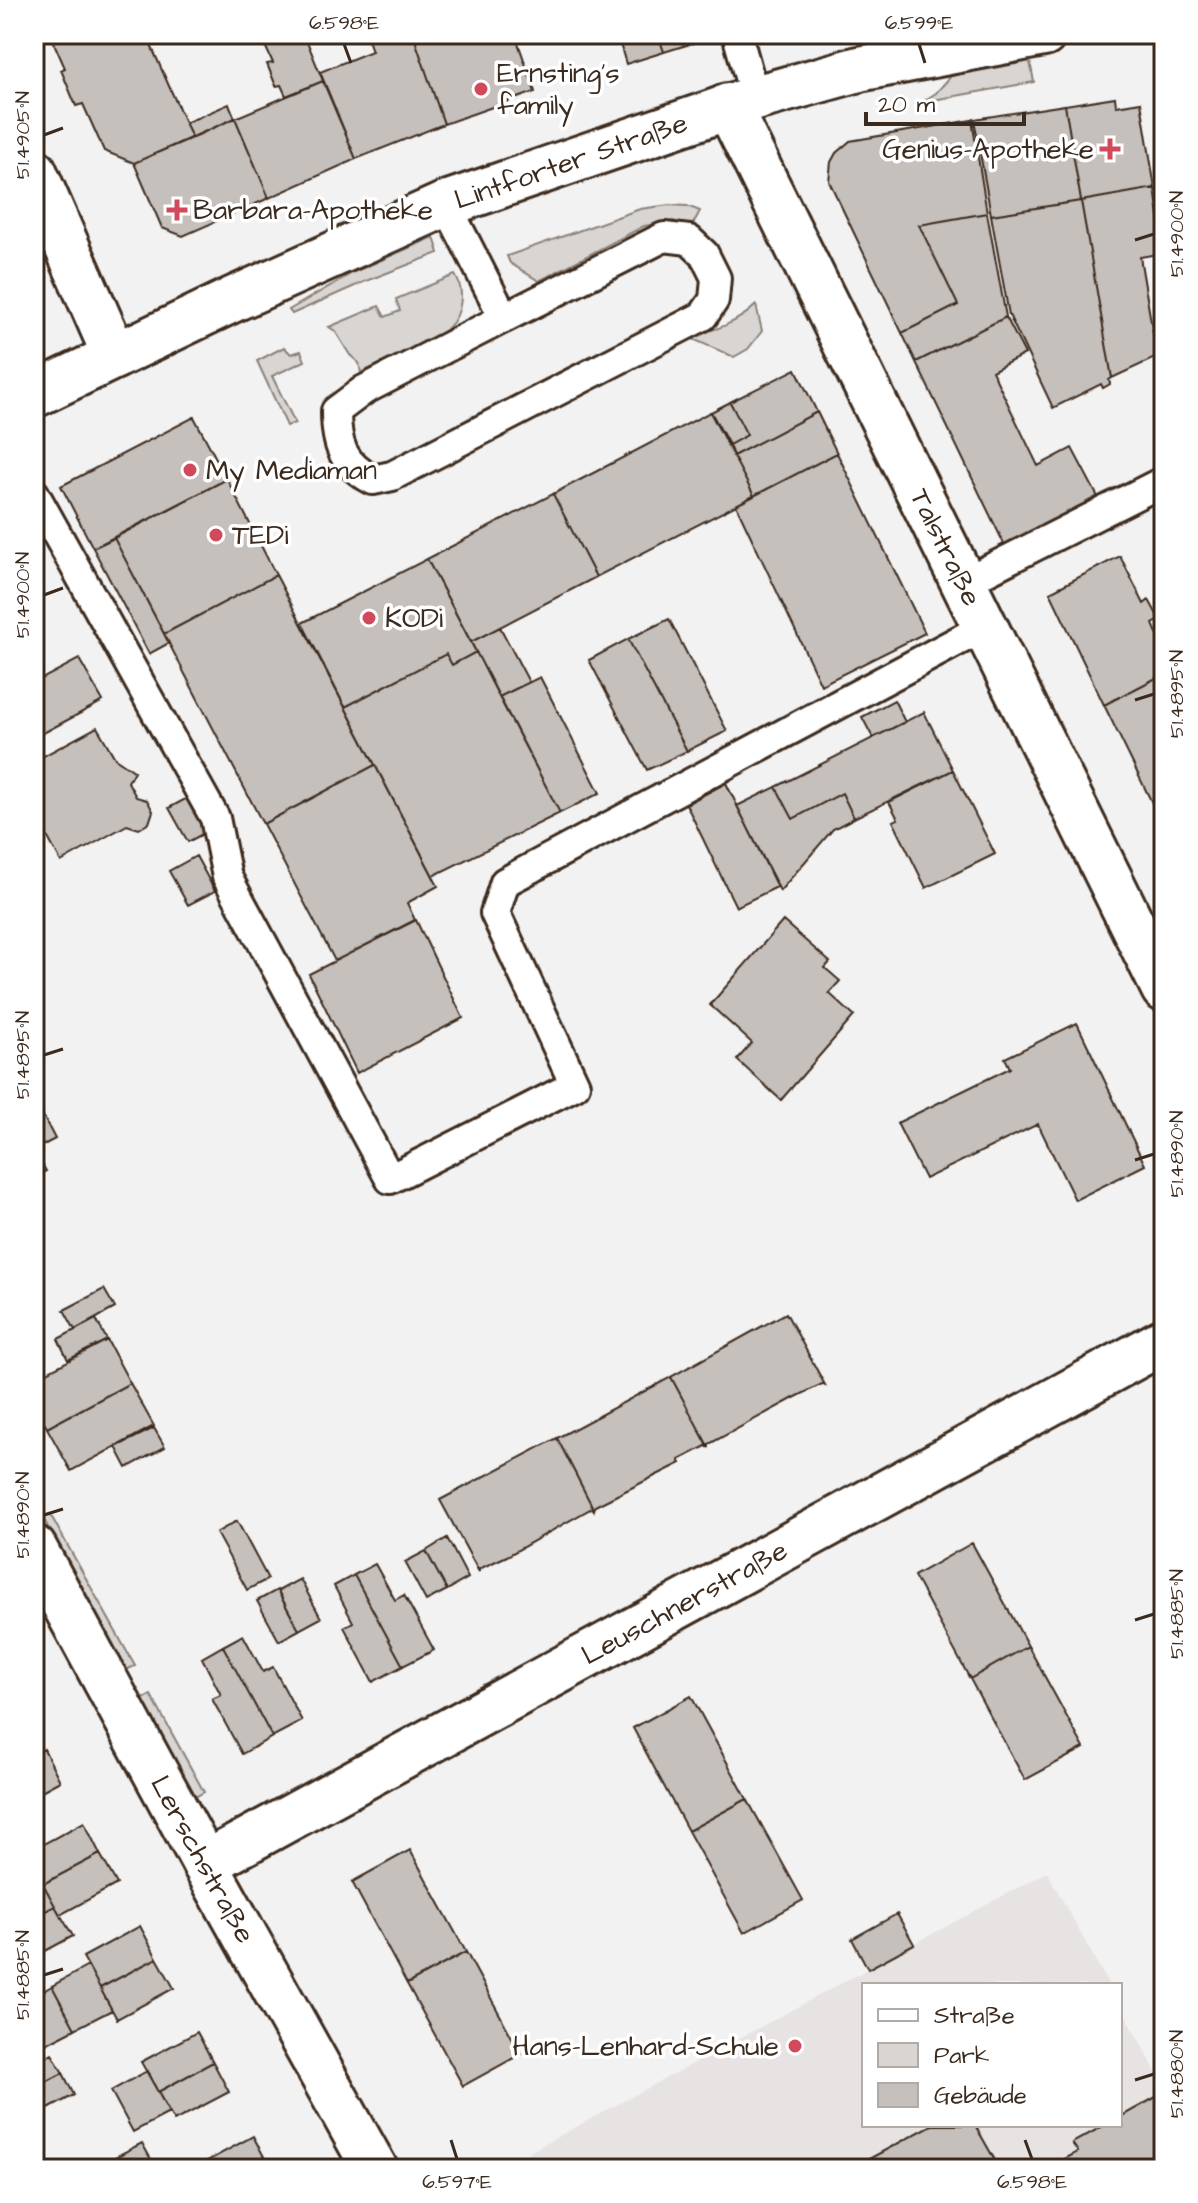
<svg xmlns="http://www.w3.org/2000/svg" width="1198" height="2203" viewBox="0 0 1198 2203" font-family="'Architects Daughter',sans-serif">
<rect width="100%" height="100%" fill="#f3f2f2"/>
<filter id="ink" filterUnits="userSpaceOnUse"><feTurbulence type="fractalNoise" baseFrequency=".0125" numOctaves="2"/><feDisplacementMap in="SourceGraphic" scale="16" xChannelSelector="R" yChannelSelector="G"/><feConvolveMatrix kernelMatrix="1 2 1 2 8 2 1 2 1" color-interpolation-filters="sRGB"/></filter>
<g filter="url(#ink)">
<path fill="#e6e3e2" d="M 1047,1872 L 1109,1985 L 864,1985 L 864,2125 L 1120,2125 L 1120,2005 L 1164,2086 L 1164,2169 L 498,2169 Z"/>
<path fill="#d8d5d2" stroke="#8a8078" stroke-width="2" d="M 1029,56 L 1034,82 L 922,102 L 936,93 L 951,76 Z
M 669,205 L 687,206 L 700,211 L 692,226 L 673,221 L 644,226 L 539,281 L 510,263 L 507,256 L 640,209 Z
M 434,237 L 439,253 L 366,281 L 292,314 L 289,310 L 354,272 Z
M 455,275 C 465,290 462,314 449,327 C 436,340 380,363 361,373 L 359,363 L 350,355 L 335,331 L 329,327 L 379,306 L 385,317 L 400,311 L 396,299 Z
M 756,305 L 762,331 L 748,349 L 734,357 L 688,337 C 714,330 737,324 756,305 Z
M 284,347 L 291,354 L 301,351 L 305,361 L 272,376 L 295,423 L 287,426 L 257,361 Z
M 50,1514 L 135,1666 L 126,1670 L 43,1518 Z
M 151,1695 L 204,1792 L 195,1797 L 142,1700 Z"/>
<path fill="#c6c0bd" stroke="#3b2a1e" stroke-width="2" d="M 50,34 L 146,34 L 192,138 L 134,163 L 104,151 L 83,104 L 76,106 L 61,70 L 65,68 Z
M 255,34 L 304,34 L 323,81 L 286,96 L 281,85 L 276,86 L 267,64 L 273,63 L 263,41 L 258,42 Z
M 366,34 L 413,34 L 444,124 L 356,159 L 320,72 L 372,51 Z
M 413,34 L 515,34 L 535,92 L 444,124 Z
M 617,34 L 658,34 L 664,52 L 626,64 Z
M 658,34 L 701,34 L 703,40 L 664,52 Z
M 323,81 L 356,159 L 269,198 L 235,118 Z
M 1115,97 L 1116,106 L 1141,102 L 1155,188 L 1081,201 L 1065,105 Z
M 229,104 L 235,118 L 192,138 L 185,123 Z
M 1065,105 L 1081,201 L 991,215 L 974,119 Z
M 235,118 L 269,198 L 183,236 L 162,228 L 134,163 Z
M 972,120 L 987,213 L 919,225 L 958,305 L 902,333 L 829,181 L 831,162 L 836,153 L 850,141 Z
M 1155,188 L 1164,253 L 1140,257 L 1157,357 L 1112,378 L 1081,201 Z
M 1081,201 L 1112,378 L 1109,380 L 1110,384 L 1103,388 L 1101,384 L 1053,408 L 1009,315 L 991,215 Z
M 987,213 L 1006,317 L 916,362 L 902,333 L 958,305 L 919,225 Z
M 1006,317 L 1025,354 L 992,371 L 1038,466 L 1072,448 L 1098,497 L 1005,546 L 916,362 Z
M 796,369 L 817,412 L 733,456 L 729,445 L 747,435 L 730,402 Z
M 730,402 L 747,435 L 729,445 L 711,412 Z
M 710,412 L 754,496 L 596,577 L 553,494 Z
M 817,412 L 837,453 L 754,496 L 733,456 Z
M 194,417 L 227,479 L 93,548 L 61,486 Z
M 837,453 L 925,633 L 821,685 L 736,505 Z
M 227,479 L 276,575 L 164,634 L 114,538 Z
M 553,494 L 596,577 L 471,642 L 427,559 Z
M 114,538 L 169,643 L 149,654 L 93,548 Z
M 1120,556 L 1144,604 L 1149,600 L 1160,620 L 1153,624 L 1164,650 L 1164,674 L 1104,705 L 1050,592 Z
M 427,559 L 476,652 L 452,665 L 446,654 L 345,707 L 302,623 Z
M 276,575 L 375,765 L 263,824 L 164,634 Z
M 669,619 L 727,731 L 687,751 L 628,639 Z
M 500,627 L 529,682 L 499,697 L 471,642 Z
M 628,639 L 687,751 L 647,770 L 589,660 Z
M 476,652 L 560,813 L 433,876 L 345,707 L 446,654 L 452,665 Z
M 79,659 L 103,701 L 34,738 L 34,683 Z
M 1164,674 L 1164,814 L 1159,817 L 1104,705 Z
M 540,677 L 600,793 L 560,813 L 499,697 Z
M 894,700 L 905,722 L 873,738 L 862,717 Z
M 924,712 L 953,770 L 854,818 L 842,793 L 793,819 L 776,787 Z
M 97,727 L 115,758 L 134,771 L 128,782 L 136,797 L 147,800 L 153,811 L 149,823 L 139,829 L 127,825 L 61,862 L 34,812 L 34,761 Z
M 375,765 L 438,886 L 407,903 L 415,920 L 335,961 L 263,824 Z
M 953,770 L 995,854 L 926,888 L 893,821 L 898,819 L 889,802 Z
M 726,783 L 777,887 L 736,907 L 686,804 Z
M 776,787 L 793,819 L 842,793 L 854,818 L 833,829 L 780,891 L 737,806 Z
M 189,797 L 208,831 L 188,842 L 169,808 Z
M 196,856 L 215,891 L 188,905 L 169,871 Z
M 416,920 L 463,1018 L 357,1073 L 309,974 Z
M 783,921 L 830,962 L 825,968 L 840,981 L 829,993 L 854,1016 L 781,1100 L 737,1060 L 752,1043 L 710,1005 Z
M 1077,1023 L 1145,1165 L 1075,1200 L 1038,1124 L 925,1179 L 897,1123 L 1010,1068 L 1005,1058 Z
M 41,1112 L 55,1139 L 34,1150 L 34,1116 Z
M 34,1150 L 46,1171 L 34,1177 Z
M 34,1289 L 46,1312 L 34,1318 Z
M 104,1289 L 115,1308 L 75,1330 L 64,1310 Z
M 786,1313 L 825,1385 L 822,1384 L 794,1398 L 709,1444 L 709,1448 L 671,1377 Z
M 96,1319 L 107,1340 L 68,1360 L 58,1339 Z
M 107,1340 L 130,1383 L 47,1428 L 34,1404 L 34,1379 Z
M 671,1377 L 709,1448 L 706,1446 L 679,1460 L 681,1463 L 595,1506 L 594,1510 L 557,1438 Z
M 130,1383 L 154,1426 L 71,1471 L 47,1428 Z
M 154,1428 L 165,1447 L 127,1468 L 116,1447 Z
M 557,1438 L 594,1510 L 592,1508 L 507,1556 L 479,1569 L 479,1572 L 440,1500 Z
M 237,1521 L 268,1579 L 247,1590 L 216,1533 Z
M 447,1538 L 468,1578 L 447,1590 L 426,1551 Z
M 972,1543 L 1028,1646 L 970,1679 L 914,1576 Z
M 426,1551 L 447,1590 L 426,1601 L 405,1562 Z
M 375,1564 L 395,1600 L 404,1595 L 434,1650 L 403,1666 L 354,1575 Z
M 354,1575 L 403,1666 L 373,1682 L 344,1627 L 353,1622 L 334,1586 Z
M 300,1579 L 321,1618 L 299,1630 L 278,1591 Z
M 277,1590 L 299,1630 L 279,1641 L 257,1601 Z
M 243,1635 L 263,1672 L 273,1667 L 302,1721 L 272,1737 L 223,1646 Z
M 223,1646 L 272,1737 L 242,1754 L 212,1699 L 221,1695 L 202,1658 Z
M 1028,1646 L 1084,1748 L 1025,1780 L 970,1679 Z
M 691,1696 L 747,1799 L 688,1831 L 633,1728 Z
M 44,1749 L 60,1781 L 34,1795 L 34,1755 Z
M 747,1799 L 803,1900 L 744,1933 L 688,1831 Z
M 84,1822 L 100,1854 L 43,1884 L 34,1867 L 34,1849 Z
M 410,1850 L 466,1952 L 407,1984 L 352,1882 Z
M 100,1854 L 117,1884 L 60,1915 L 43,1884 Z
M 34,1867 L 55,1906 L 34,1917 Z
M 55,1906 L 73,1936 L 36,1956 L 34,1917 Z
M 897,1914 L 914,1944 L 868,1969 L 852,1939 Z
M 140,1926 L 157,1958 L 100,1988 L 83,1957 Z
M 466,1952 L 521,2054 L 463,2086 L 407,1984 Z
M 157,1958 L 174,1988 L 117,2019 L 100,1988 Z
M 88,1966 L 112,2010 L 75,2029 L 52,1986 Z
M 52,1986 L 75,2029 L 34,2050 L 34,1996 Z
M 197,2032 L 213,2062 L 158,2092 L 141,2062 Z
M 52,2054 L 63,2073 L 34,2088 L 34,2064 Z
M 213,2062 L 229,2092 L 174,2121 L 158,2092 Z
M 147,2071 L 169,2113 L 133,2132 L 111,2091 Z
M 63,2073 L 74,2095 L 34,2117 L 34,2088 Z
M 1158,2096 L 1164,2108 L 1164,2169 L 1046,2169 L 1078,2152 L 1072,2143 L 1105,2125 L 1120,2125 L 1120,2117 Z
M 932,2125 L 975,2125 L 1000,2169 L 855,2169 L 854,2167 Z
M 253,2136 L 269,2166 L 263,2169 L 200,2169 L 198,2166 Z
M 142,2143 L 153,2163 L 142,2169 L 92,2169 Z"/>
<g fill="none" stroke-linecap="round" stroke-linejoin="round">
<defs>
<path id="service" d="M 737,34 L 755,98
M 446,204 L 504,318 L 364,390 L 336,411 C 336,444 342,464 373,480 L 392,476 L 703,316 L 714,300 L 716,278 L 704,254 L 689,240 L 664,237 L 504,318
M 34,493 L 215,818 L 227,877 L 390,1179 L 575,1085 L 495,913 L 505,882 L 986,626
M 964,582 L 1164,481"/>
<g id="minor">
<path id="s1" d="M 728,106 L 1164,989"/>
<path id="s2" d="M 34,1548 L 205,1864 L 375,2169"/>
<path id="s3" d="M 205,1864 L 1164,1341"/>
</g>
<g id="tertiary">
<path d="M 34,171 L 115,356"/>
<path id="s4" d="M 34,395 L 234,299 L 446,204 L 755,98 L 859,69 L 1044,34"/>
</g>
</defs>
<use href="#service" stroke="#3b2a1e" stroke-width="34"/>
<use href="#minor" stroke="#3b2a1e" stroke-width="50"/>
<use href="#tertiary" stroke="#3b2a1e" stroke-width="50"/>
<use href="#service" stroke="#fff" stroke-width="28"/>
<use href="#minor" stroke="#fff" stroke-width="44"/>
<use href="#tertiary" stroke="#fff" stroke-width="44"/>
</g>
</g>
<path fill="none" stroke="#3b2a1e" stroke-width="3" d="M 344,44 L 351,63M 919,44 L 925,63M 44,135 L 63,128M 1135,240 L 1154,234M 44,595 L 63,588M 1135,700 L 1154,694M 44,1055 L 63,1049M 1135,1160 L 1154,1154M 44,1515 L 63,1509M 1135,1620 L 1154,1614M 44,1975 L 63,1969M 1135,2080 L 1154,2074M 451,2140 L 457,2159M 1025,2140 L 1032,2159"/>
<g fill="#d1495b" stroke="#fff" stroke-width="3">
<circle cx="481" cy="89" r="8"/>
<path d="M1106 137h8v8h8v8h-8v8h-8v-8h-8v-8h8z"/>
<path d="M173 198h8v8h8v8h-8v8h-8v-8h-8v-8h8z"/>
<circle cx="190" cy="470" r="8"/>
<circle cx="216" cy="535" r="8"/>
<circle cx="369" cy="618" r="8"/>
<circle cx="795" cy="2046" r="8"/>
</g>
<g text-anchor="middle" dominant-baseline="central" stroke-width="7" stroke-linejoin="round" paint-order="stroke">
<g font-size="28" fill="#3b2a1e" stroke="#fff" text-anchor="start">
<text x="497" y="73">Ernsting's<tspan x="497" dy="32">family</tspan></text>
<text x="1094" y="149" text-anchor="end">Genius-Apotheke</text>
<text x="193" y="210">Barbara-Apotheke</text>
<text x="206" y="470">My Mediaman</text>
<text x="232" y="535">TEDi</text>
<text x="385" y="618">KODi</text>
<text x="779" y="2046" text-anchor="end">Hans-Lenhard-Schule</text>
</g>
<g font-size="28" fill="#3b2a1e" stroke="#fff">
<text stroke="none"><textPath href="#s4" startOffset="586">Lintforter Straße</textPath></text>
<text stroke="none"><textPath href="#s1" startOffset="492">Talstraße</textPath></text>
<text stroke="none"><textPath href="#s3" startOffset="546">Leuschnerstraße</textPath></text>
<text stroke="none"><textPath href="#s2" startOffset="354">Lerschstraße</textPath></text>
</g>
</g>
<rect width="1198" height="2203" fill="none" stroke="#fff" stroke-width="88"/>
<rect x="862" y="1983" width="260" height="144" fill="#ffffff" stroke="#b1aaa5" stroke-width="2"/>
<rect x="878" y="2009" width="40" height="12" fill="#ffffff" stroke="#b1aaa5" stroke-width="2"/>
<text x="934" y="2023" font-size="24" fill="#3b2a1e">Straße</text>
<rect x="878" y="2043" width="40" height="24" fill="#d8d5d2" stroke="#b1aaa5" stroke-width="2"/>
<text x="934" y="2063" font-size="24" fill="#3b2a1e">Park</text>
<rect x="878" y="2083" width="40" height="24" fill="#c6c0bd" stroke="#b1aaa5" stroke-width="2"/>
<text x="934" y="2103" font-size="24" fill="#3b2a1e">Gebäude</text>
<path d="M866 112v12h158v-12" fill="none" stroke="#3b2a1e" stroke-width="4"/>
<text x="878" y="112" font-size="24" fill="#3b2a1e" stroke="#ffffff" stroke-width="6" paint-order="stroke">20 m</text>
<rect x="44" y="44" width="1110" height="2115" fill="none" stroke="#3b2a1e" stroke-width="3"/>
<g font-size="20" text-anchor="middle" fill="#3b2a1e">
<text x="344" y="29">6.598°E</text>
<text x="919" y="29">6.599°E</text>
<text transform="translate(22 135) rotate(-90)" y="7">51.4905°N</text>
<text transform="translate(1176 234) rotate(-90)" y="7">51.4900°N</text>
<text transform="translate(22 595) rotate(-90)" y="7">51.4900°N</text>
<text transform="translate(1176 694) rotate(-90)" y="7">51.4895°N</text>
<text transform="translate(22 1055) rotate(-90)" y="7">51.4895°N</text>
<text transform="translate(1176 1154) rotate(-90)" y="7">51.4890°N</text>
<text transform="translate(22 1515) rotate(-90)" y="7">51.4890°N</text>
<text transform="translate(1176 1614) rotate(-90)" y="7">51.4885°N</text>
<text transform="translate(22 1975) rotate(-90)" y="7">51.4885°N</text>
<text transform="translate(1176 2074) rotate(-90)" y="7">51.4880°N</text>
<text x="457" y="2188">6.597°E</text>
<text x="1032" y="2188">6.598°E</text>
</g>
</svg>
